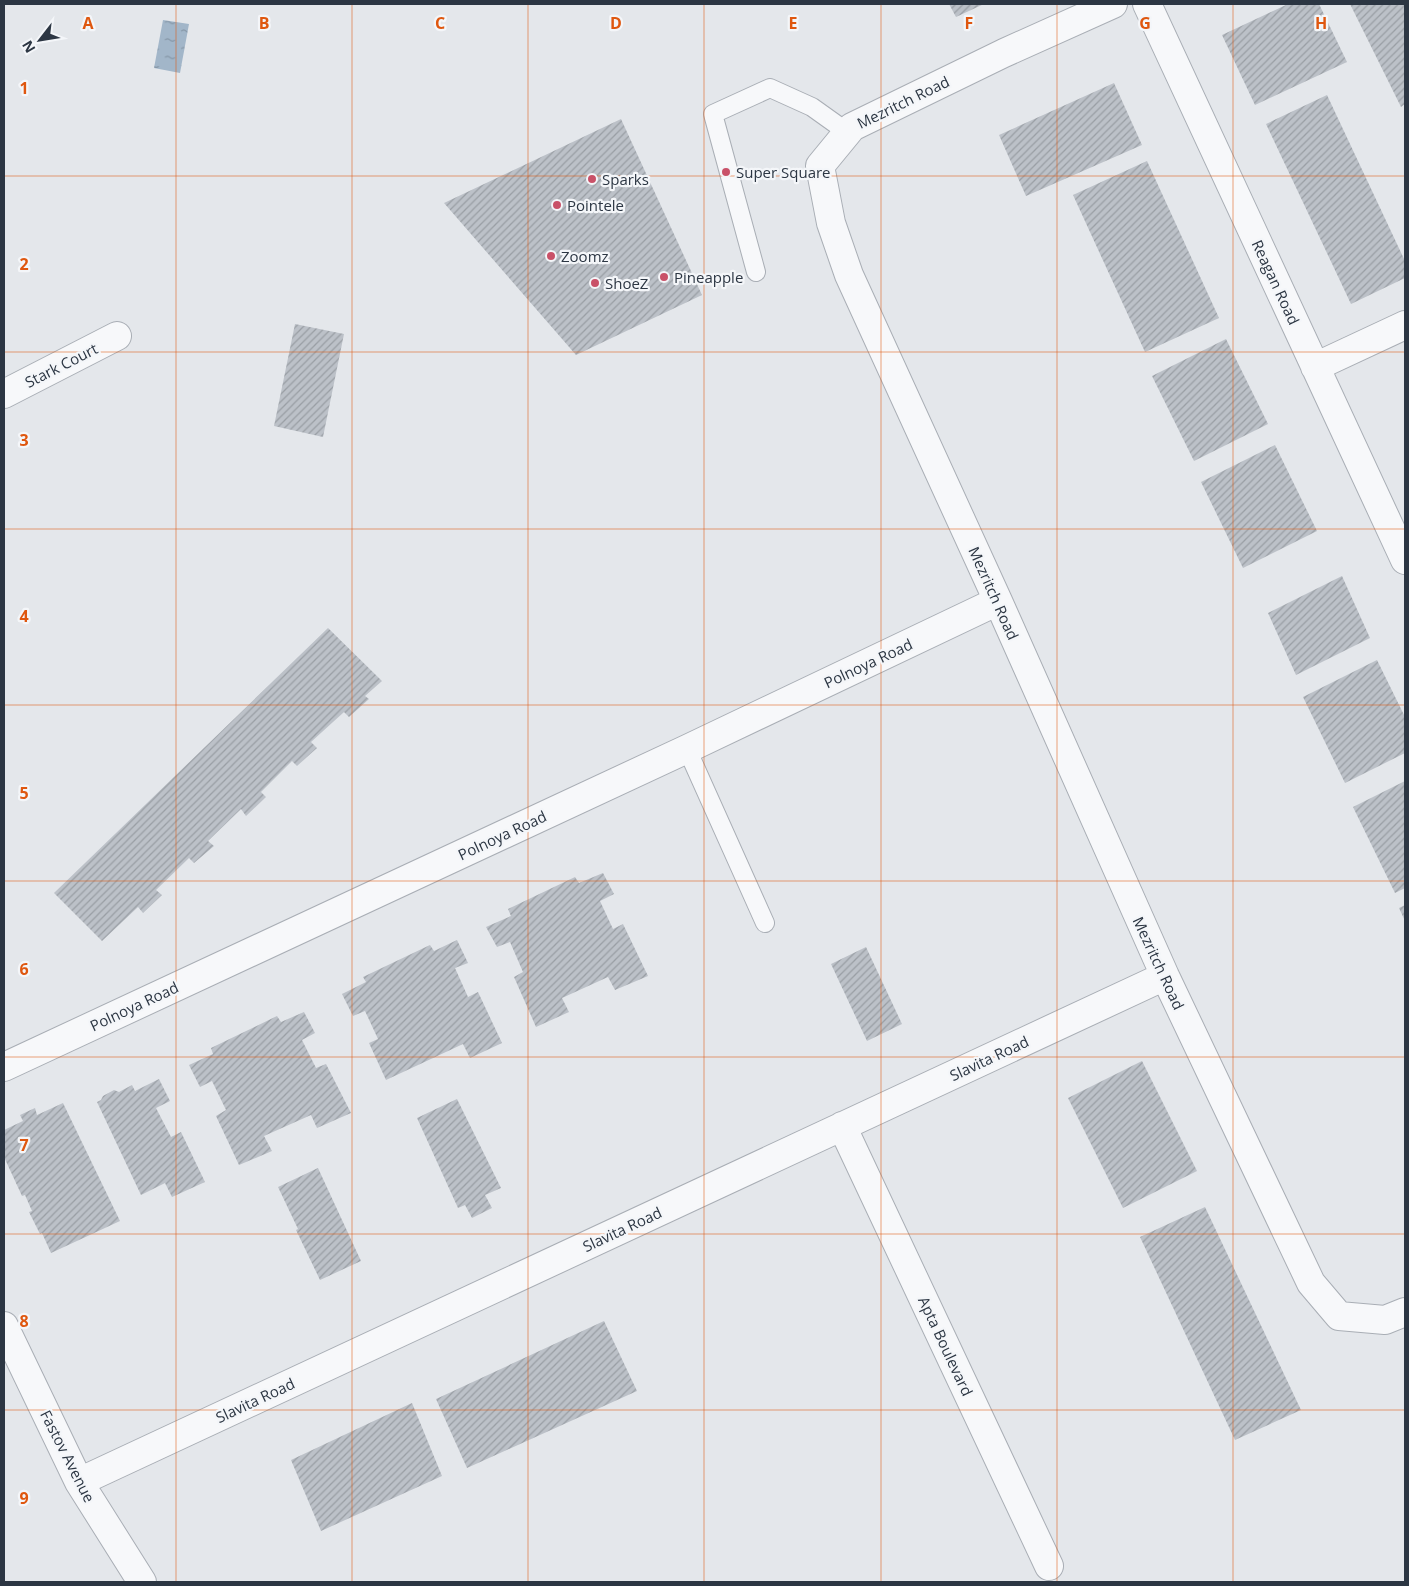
<svg xmlns="http://www.w3.org/2000/svg" width="1409" height="1586" viewBox="0 0 1409 1586" font-family="'Open Sans',sans-serif">
<defs>
<pattern id="water-ripples" width="26" height="14" patternUnits="userSpaceOnUse" patternTransform="scale(1.25)"><rect width="26" height="14" fill="#a2b6c9"/><path d="M2 4q2-2 4 0t4 0M15 11q2-2 4 0t4 0" fill="none" stroke="#8495a5"/></pattern>
<pattern id="building-hatch" width="6" height="6" patternUnits="userSpaceOnUse" patternTransform="scale(1.25)"><rect width="6" height="6" fill="#bcc1c8"/><path d="M-1 1l2-2M0 6l6-6M5 7l2-2" fill="none" stroke="#999ea4"/></pattern>
</defs>
<rect width="100%" height="100%" fill="#e4e7eb"/>
<path fill="url(#water-ripples)" d="M 163,20 L 189,24 L 180,73 L 154,68 Z"/>
<path fill="url(#building-hatch)" d="M 949,4 L 984,4 L 956,17 Z
M 1288,4 L 1319,4 L 1347,62 L 1255,105 L 1222,35 Z
M 1350,4 L 1405,4 L 1405,104 L 1401,107 Z
M 1114,83 L 1142,145 L 1026,196 L 999,135 Z
M 1327,95 L 1405,261 L 1405,278 L 1351,304 L 1266,124 Z
M 621,119 L 702,295 L 576,355 L 444,203 Z
M 1147,161 L 1219,318 L 1145,352 L 1073,195 Z
M 295,324 L 344,334 L 323,437 L 274,426 Z
M 1226,339 L 1268,424 L 1194,461 L 1152,376 Z
M 1275,445 L 1317,531 L 1243,568 L 1201,482 Z
M 1342,576 L 1370,638 L 1296,675 L 1268,613 Z
M 328,628 L 382,681 L 365,696 L 369,699 L 349,717 L 344,712 L 311,742 L 317,748 L 297,766 L 292,761 L 261,792 L 266,797 L 246,816 L 241,809 L 208,841 L 214,846 L 194,863 L 189,858 L 156,890 L 162,895 L 143,913 L 138,907 L 102,941 L 54,893 Z
M 1377,660 L 1405,717 L 1405,753 L 1345,783 L 1303,697 Z
M 1405,781 L 1405,888 L 1395,893 L 1353,807 Z
M 603,873 L 614,894 L 600,901 L 613,929 L 623,924 L 648,976 L 615,990 L 608,977 L 562,998 L 569,1012 L 536,1027 L 514,977 L 523,972 L 510,942 L 497,947 L 486,927 L 511,916 L 508,909 L 575,877 L 579,883 Z
M 1405,905 L 1405,921 L 1399,908 Z
M 457,940 L 468,963 L 455,968 L 468,997 L 478,992 L 502,1043 L 470,1058 L 463,1044 L 386,1080 L 369,1043 L 378,1039 L 365,1011 L 353,1016 L 342,994 L 366,982 L 363,977 L 430,945 L 434,951 Z
M 866,947 L 902,1024 L 867,1041 L 831,964 Z
M 304,1012 L 315,1033 L 302,1040 L 316,1068 L 326,1064 L 351,1113 L 317,1128 L 311,1115 L 264,1136 L 272,1151 L 239,1165 L 216,1116 L 226,1110 L 212,1081 L 200,1087 L 189,1065 L 213,1054 L 211,1048 L 277,1016 L 281,1022 Z
M 1142,1061 L 1197,1171 L 1123,1208 L 1068,1098 Z
M 159,1079 L 170,1101 L 156,1108 L 171,1137 L 181,1132 L 205,1182 L 172,1197 L 165,1183 L 141,1195 L 97,1102 L 101,1100 L 103,1096 L 114,1090 L 119,1092 L 132,1085 L 135,1091 Z
M 457,1099 L 501,1188 L 485,1195 L 492,1208 L 472,1218 L 465,1205 L 458,1208 L 417,1118 Z
M 63,1103 L 120,1221 L 51,1253 L 42,1233 L 40,1234 L 29,1212 L 32,1211 L 25,1195 L 22,1196 L 4,1157 L 4,1130 L 23,1121 L 20,1115 L 35,1108 L 37,1115 Z
M 318,1168 L 361,1261 L 320,1280 L 296,1230 L 298,1229 L 278,1187 Z
M 1205,1207 L 1301,1410 L 1235,1440 L 1140,1237 Z
M 604,1321 L 637,1391 L 467,1468 L 436,1399 Z
M 412,1403 L 442,1476 L 321,1531 L 291,1460 Z"/>
<g fill="none" stroke-linecap="round" stroke-linejoin="round">
<defs>
<path id="service" d="M 756,272 L 713,114 L 770,88 L 812,107 L 847,132
M 687,749 L 765,923"/>
<path id="minor" d="M 1113,4 L 1004,53 L 852,127 L 820,166 L 831,223 L 849,275 L 998,601 L 1165,976 L 1311,1283 L 1339,1316 L 1385,1320 L 1405,1312
M 1147,4 L 1405,560
M 1315,367 L 1405,325
M 4,394 L 117,336
M 4,1067 L 687,749 L 998,601
M 842,1126 L 1049,1566
M 4,1326 L 79,1482 L 142,1582
M 79,1482 L 1165,976"/>
</defs>
<use href="#service" stroke="#a9aeb5" stroke-width="20"/>
<use href="#minor" stroke="#a9aeb5" stroke-width="30"/>
<use href="#service" stroke="#f7f8fa" stroke-width="18"/>
<use href="#minor" stroke="#f7f8fa" stroke-width="28"/>
</g>
<path fill="none" stroke="#df570f" stroke-width="1" stroke-opacity="0.55" d="M 176,4 L 176,1582M 352,4 L 352,1582M 528,4 L 528,1582M 704,4 L 704,1582M 881,4 L 881,1582M 1057,4 L 1057,1582M 1233,4 L 1233,1582M 4,176 L 1405,176M 4,352 L 1405,352M 4,529 L 1405,529M 4,705 L 1405,705M 4,881 L 1405,881M 4,1057 L 1405,1057M 4,1234 L 1405,1234M 4,1410 L 1405,1410"/>
<g fill="#c95168" stroke="#f4f6f9" stroke-width="2">
<circle cx="726" cy="172" r="5"/>
<circle cx="592" cy="179" r="5"/>
<circle cx="557" cy="205" r="5"/>
<circle cx="551" cy="256" r="5"/>
<circle cx="664" cy="277" r="5"/>
<circle cx="595" cy="283" r="5"/>
</g>
<g text-anchor="middle" dominant-baseline="central" stroke-width="4.5" stroke-linejoin="round" paint-order="stroke">
<g font-size="15" fill="#2c3643" stroke="#f4f6f9">
<text transform="translate(903 102) rotate(-26)">Mezritch Road</text>
<text transform="translate(1276 282) rotate(65)">Reagan Road</text>
<text transform="translate(61 365) rotate(-27)">Stark Court</text>
<text transform="translate(994 593) rotate(66)">Mezritch Road</text>
<text transform="translate(868 663) rotate(-25)">Polnoya Road</text>
<text transform="translate(502 835) rotate(-25)">Polnoya Road</text>
<text transform="translate(1159 963) rotate(65)">Mezritch Road</text>
<text transform="translate(134 1006) rotate(-25)">Polnoya Road</text>
<text transform="translate(989 1058) rotate(-25)">Slavita Road</text>
<text transform="translate(622 1229) rotate(-25)">Slavita Road</text>
<text transform="translate(946 1346) rotate(65)">Apta Boulevard</text>
<text transform="translate(255 1400) rotate(-25)">Slavita Road</text>
<text transform="translate(68 1456) rotate(63)">Fastov Avenue</text>
</g>
<g font-size="15" fill="#2c3643" stroke="#f4f6f9" text-anchor="start">
<text x="736" y="172">Super Square</text>
<text x="602" y="179">Sparks</text>
<text x="567" y="205">Pointele</text>
<text x="561" y="256">Zoomz</text>
<text x="674" y="277">Pineapple</text>
<text x="605" y="283">ShoeZ</text>
</g>
</g>
<g font-size="16" text-anchor="middle" font-weight="bold" fill="#df570f" stroke="#f4f6f9" stroke-width="4.5" stroke-linejoin="round" paint-order="stroke">
<text x="88" y="29">A</text>
<text x="264" y="29">B</text>
<text x="440" y="29">C</text>
<text x="616" y="29">D</text>
<text x="793" y="29">E</text>
<text x="969" y="29">F</text>
<text x="1145" y="29">G</text>
<text x="1321" y="29">H</text>
<text x="24" y="94">1</text>
<text x="24" y="270">2</text>
<text x="24" y="446">3</text>
<text x="24" y="622">4</text>
<text x="24" y="799">5</text>
<text x="24" y="975">6</text>
<text x="24" y="1151">7</text>
<text x="24" y="1327">8</text>
<text x="24" y="1504">9</text>
</g>
<rect width="1409" height="1586" fill="none" stroke="#2c3643" stroke-width="10"/>
<g transform="translate(40 40) rotate(239)" stroke="#f4f6f9" stroke-width="4" paint-order="stroke">
<path d="M0-4L9 19L0 12L-9 19Z" fill="#2c3643"/>
<text y="-8" font-size="14" font-weight="bold" text-anchor="middle" fill="#2c3643">N</text>
</g>
</svg>
